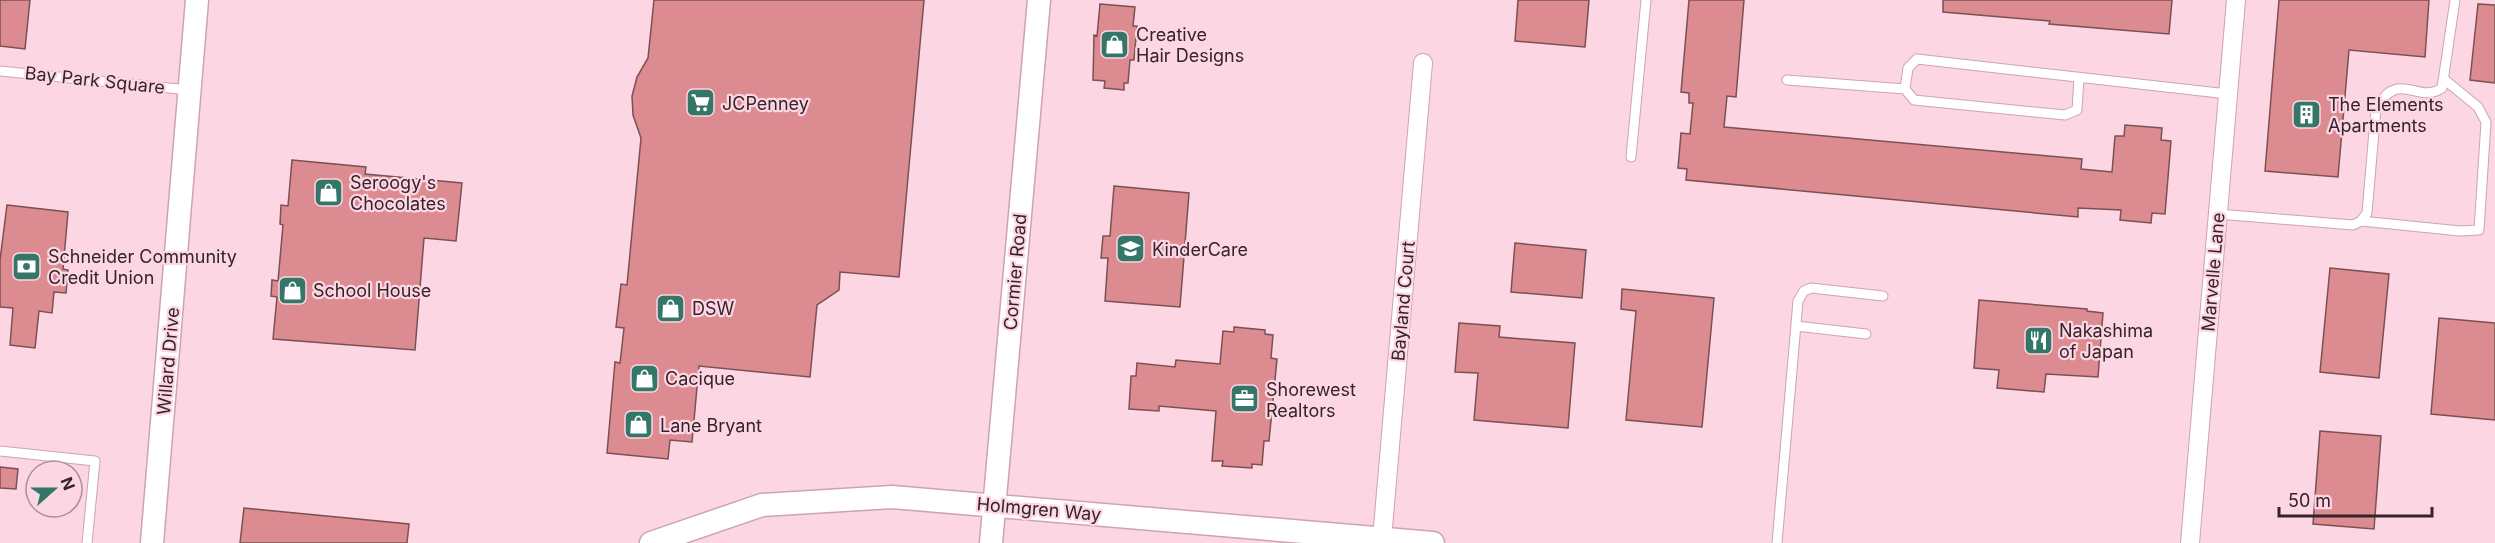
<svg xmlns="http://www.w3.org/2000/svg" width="2495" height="543" viewBox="0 0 2495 543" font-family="Inter,sans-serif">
<rect width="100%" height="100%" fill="#fcd6e3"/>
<path fill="#dc8b90" stroke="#7b5153" stroke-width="1.5" d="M 0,0 L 30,0 L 25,49 L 0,46 Z
M 654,0 L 924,0 L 899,277 L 840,272 L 839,290 L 817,305 L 810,377 L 699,366 L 692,442 L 670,440 L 668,459 L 607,453 L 615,362 L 620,363 L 624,328 L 616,327 L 621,284 L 627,285 L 641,138 L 633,115 L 632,96 L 637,77 L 648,58 Z
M 1518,0 L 1589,0 L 1585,47 L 1515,41 Z
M 1689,0 L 1744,0 L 1736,97 L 1727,96 L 1724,127 L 2082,159 L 2081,169 L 2112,172 L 2115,136 L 2124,136 L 2125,125 L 2162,128 L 2161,140 L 2171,141 L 2165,214 L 2152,213 L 2151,223 L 2120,220 L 2121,210 L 2078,208 L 2078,217 L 1686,180 L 1687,169 L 1678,168 L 1681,133 L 1690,134 L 1693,103 L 1689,103 L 1689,93 L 1681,92 Z
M 1943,0 L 2172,0 L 2169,34 L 2049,24 L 2050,21 L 1943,12 Z
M 2279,0 L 2429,0 L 2425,57 L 2349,50 L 2338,177 L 2265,171 Z
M 1100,4 L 1135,7 L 1133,26 L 1137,26 L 1134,60 L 1130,60 L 1128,83 L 1124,83 L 1124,90 L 1104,88 L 1105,81 L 1093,80 L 1094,35 L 1097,36 Z
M 2478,4 L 2495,5 L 2495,83 L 2470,80 Z
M 292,160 L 366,167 L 365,174 L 462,183 L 456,241 L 424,238 L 415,350 L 273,339 L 277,297 L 271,296 L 272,280 L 278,281 L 283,225 L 280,224 L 281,205 L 288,206 Z
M 1114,186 L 1189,193 L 1180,307 L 1105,301 L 1108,258 L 1101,258 L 1103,236 L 1110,236 Z
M 7,205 L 68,212 L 63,269 L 68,270 L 66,293 L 54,292 L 52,313 L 39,311 L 35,348 L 10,345 L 13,308 L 0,307 L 0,260 Z
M 1515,243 L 1586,250 L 1582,298 L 1511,292 Z
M 2330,268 L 2389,274 L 2379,378 L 2320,372 Z
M 1622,289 L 1714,298 L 1702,427 L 1626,420 L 1636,311 L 1621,309 Z
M 1979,300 L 2087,309 L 2087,311 L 2103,313 L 2098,377 L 2046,374 L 2044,392 L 1997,388 L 1999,370 L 1974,368 Z
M 2439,318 L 2495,323 L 2495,420 L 2431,414 Z
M 1459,323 L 1500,326 L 1499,337 L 1575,343 L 1568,428 L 1474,420 L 1478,373 L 1455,372 Z
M 1234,327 L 1265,330 L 1265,334 L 1273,335 L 1271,358 L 1277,359 L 1269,441 L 1264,441 L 1262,465 L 1252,464 L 1252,468 L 1222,466 L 1223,461 L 1212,461 L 1216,411 L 1159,406 L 1159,411 L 1129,409 L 1131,376 L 1136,376 L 1137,363 L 1175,367 L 1176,360 L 1220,364 L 1223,331 L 1234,332 Z
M 2320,431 L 2381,436 L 2374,529 L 2313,524 Z
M 0,467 L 18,469 L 16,489 L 0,488 Z
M 244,508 L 409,524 L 407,543 L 240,543 Z"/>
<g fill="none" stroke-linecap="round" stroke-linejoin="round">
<defs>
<path id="service" d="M 0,71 L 189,90
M 2079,78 L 2077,110 L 2065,115 L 1914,100 L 1905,89 L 1908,68 L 1917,59 L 2228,94
M 1787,80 L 1905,89
M 1631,157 L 1646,0
M 2218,214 L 2353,225 L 2361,221 L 2367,213 L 2376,108 C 2400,68 2417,105 2442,88 L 2455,0
M 2361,221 L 2460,231 L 2479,230 L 2486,122 L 2478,107 L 2445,80
M 1796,326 L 1866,334
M 0,451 L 95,461 L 87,543
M 1777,543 L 1798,301 L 1804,291 L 1811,288 L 1883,296"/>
<path id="minor" d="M 1382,539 L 1423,63
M 2190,543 L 2236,0"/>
<path id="tertiary" d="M 152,543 L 197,0
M 651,543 L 762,505 L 892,497 L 1433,543
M 991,543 L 1039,0"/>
</defs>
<use href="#service" stroke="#cfa2b2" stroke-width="11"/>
<use href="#minor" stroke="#cfa2b2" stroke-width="20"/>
<use href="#tertiary" stroke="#cfa2b2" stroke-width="25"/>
<use href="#service" stroke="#fff" stroke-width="9"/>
<use href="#minor" stroke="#fff" stroke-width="18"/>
<use href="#tertiary" stroke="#fff" stroke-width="22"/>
</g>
<defs>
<symbol id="shop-square" viewBox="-11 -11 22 22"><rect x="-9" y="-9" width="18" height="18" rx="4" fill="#347667" stroke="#fcd6e3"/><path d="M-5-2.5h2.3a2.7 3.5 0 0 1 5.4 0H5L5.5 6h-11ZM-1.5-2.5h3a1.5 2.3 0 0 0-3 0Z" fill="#fff"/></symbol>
<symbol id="supermarket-square" viewBox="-11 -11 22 22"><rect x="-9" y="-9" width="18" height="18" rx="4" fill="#347667" stroke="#fcd6e3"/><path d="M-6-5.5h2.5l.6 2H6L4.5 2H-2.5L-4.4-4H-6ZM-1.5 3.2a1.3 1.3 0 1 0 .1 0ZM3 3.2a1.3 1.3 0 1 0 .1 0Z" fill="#fff"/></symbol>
<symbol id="building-square" viewBox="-11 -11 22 22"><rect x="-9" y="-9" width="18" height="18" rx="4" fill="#347667" stroke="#fcd6e3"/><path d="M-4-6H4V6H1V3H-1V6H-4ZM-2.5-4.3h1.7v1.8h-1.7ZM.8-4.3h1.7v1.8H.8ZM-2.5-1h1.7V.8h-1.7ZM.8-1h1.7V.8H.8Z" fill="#fff"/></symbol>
<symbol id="school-square" viewBox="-11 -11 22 22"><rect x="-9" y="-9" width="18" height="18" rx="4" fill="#347667" stroke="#fcd6e3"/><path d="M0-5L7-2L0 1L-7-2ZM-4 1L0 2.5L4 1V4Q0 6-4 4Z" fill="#fff"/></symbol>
<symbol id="bank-square" viewBox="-11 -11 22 22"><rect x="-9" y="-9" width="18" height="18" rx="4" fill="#347667" stroke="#fcd6e3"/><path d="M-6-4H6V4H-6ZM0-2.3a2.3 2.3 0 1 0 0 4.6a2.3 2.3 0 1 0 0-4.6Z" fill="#fff"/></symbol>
<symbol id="restaurant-square" viewBox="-11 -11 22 22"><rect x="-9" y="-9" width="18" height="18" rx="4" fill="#347667" stroke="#fcd6e3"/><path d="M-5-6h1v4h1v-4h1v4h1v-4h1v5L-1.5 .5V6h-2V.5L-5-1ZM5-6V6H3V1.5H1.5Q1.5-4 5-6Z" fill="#fff"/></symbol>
<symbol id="office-square" viewBox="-11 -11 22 22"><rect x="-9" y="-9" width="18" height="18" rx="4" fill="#347667" stroke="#fcd6e3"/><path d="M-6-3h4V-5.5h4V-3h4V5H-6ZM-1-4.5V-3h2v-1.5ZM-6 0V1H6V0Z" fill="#fff"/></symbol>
</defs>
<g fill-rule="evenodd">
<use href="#shop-square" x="1098" y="28" width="33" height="33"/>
<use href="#supermarket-square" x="684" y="86" width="33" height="33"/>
<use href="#building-square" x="2290" y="98" width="33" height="33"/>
<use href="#shop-square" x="312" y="176" width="33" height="33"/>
<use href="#school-square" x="1114" y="232" width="33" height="33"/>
<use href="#bank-square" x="10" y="250" width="33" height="33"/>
<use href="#shop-square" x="276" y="274" width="33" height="33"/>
<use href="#shop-square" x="654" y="292" width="33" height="33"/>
<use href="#restaurant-square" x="2022" y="324" width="33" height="33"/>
<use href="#shop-square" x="628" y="362" width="33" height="33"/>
<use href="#office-square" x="1228" y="382" width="33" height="33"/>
<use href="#shop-square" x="622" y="408" width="33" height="33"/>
</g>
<g text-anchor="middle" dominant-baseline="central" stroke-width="4.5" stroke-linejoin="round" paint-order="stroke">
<g font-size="18" fill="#35232a" stroke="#fcd6e3" text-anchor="start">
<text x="1136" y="34">Creative<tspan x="1136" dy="21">Hair Designs</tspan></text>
<text x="722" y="103">JCPenney</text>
<text x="2328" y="104">The Elements<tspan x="2328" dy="21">Apartments</tspan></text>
<text x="350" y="182">Seroogy's<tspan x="350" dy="21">Chocolates</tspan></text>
<text x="1152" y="249">KinderCare</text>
<text x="48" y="256">Schneider Community<tspan x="48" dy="21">Credit Union</tspan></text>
<text x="313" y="290">School House</text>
<text x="692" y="308">DSW</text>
<text x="2059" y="330">Nakashima<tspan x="2059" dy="21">of Japan</tspan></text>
<text x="665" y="378">Cacique</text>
<text x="1266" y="389">Shorewest<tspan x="1266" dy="21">Realtors</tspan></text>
<text x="660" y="425">Lane Bryant</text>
</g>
<g font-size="18" fill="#35232a" stroke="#fcd6e3">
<text transform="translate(95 80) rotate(6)">Bay Park Square</text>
<text transform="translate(1015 272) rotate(-85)">Cormier Road</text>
<text transform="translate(2213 272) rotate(-85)">Marvelle Lane</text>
<text transform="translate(1403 301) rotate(-85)">Bayland Court</text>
<text transform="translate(168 361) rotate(-85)">Willard Drive</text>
<text transform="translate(1039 509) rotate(5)">Holmgren Way</text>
</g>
</g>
<g transform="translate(54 489) rotate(69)"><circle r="28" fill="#fcd6e3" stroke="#ac8e99" stroke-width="1.5"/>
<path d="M0-4.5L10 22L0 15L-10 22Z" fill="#347667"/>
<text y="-9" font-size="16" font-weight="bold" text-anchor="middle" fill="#35232a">N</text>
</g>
<path d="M2279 507v9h153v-9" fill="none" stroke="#35232a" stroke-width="3"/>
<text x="2288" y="507" font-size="18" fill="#35232a" stroke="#fcd6e3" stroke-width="4.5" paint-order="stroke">50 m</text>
</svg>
